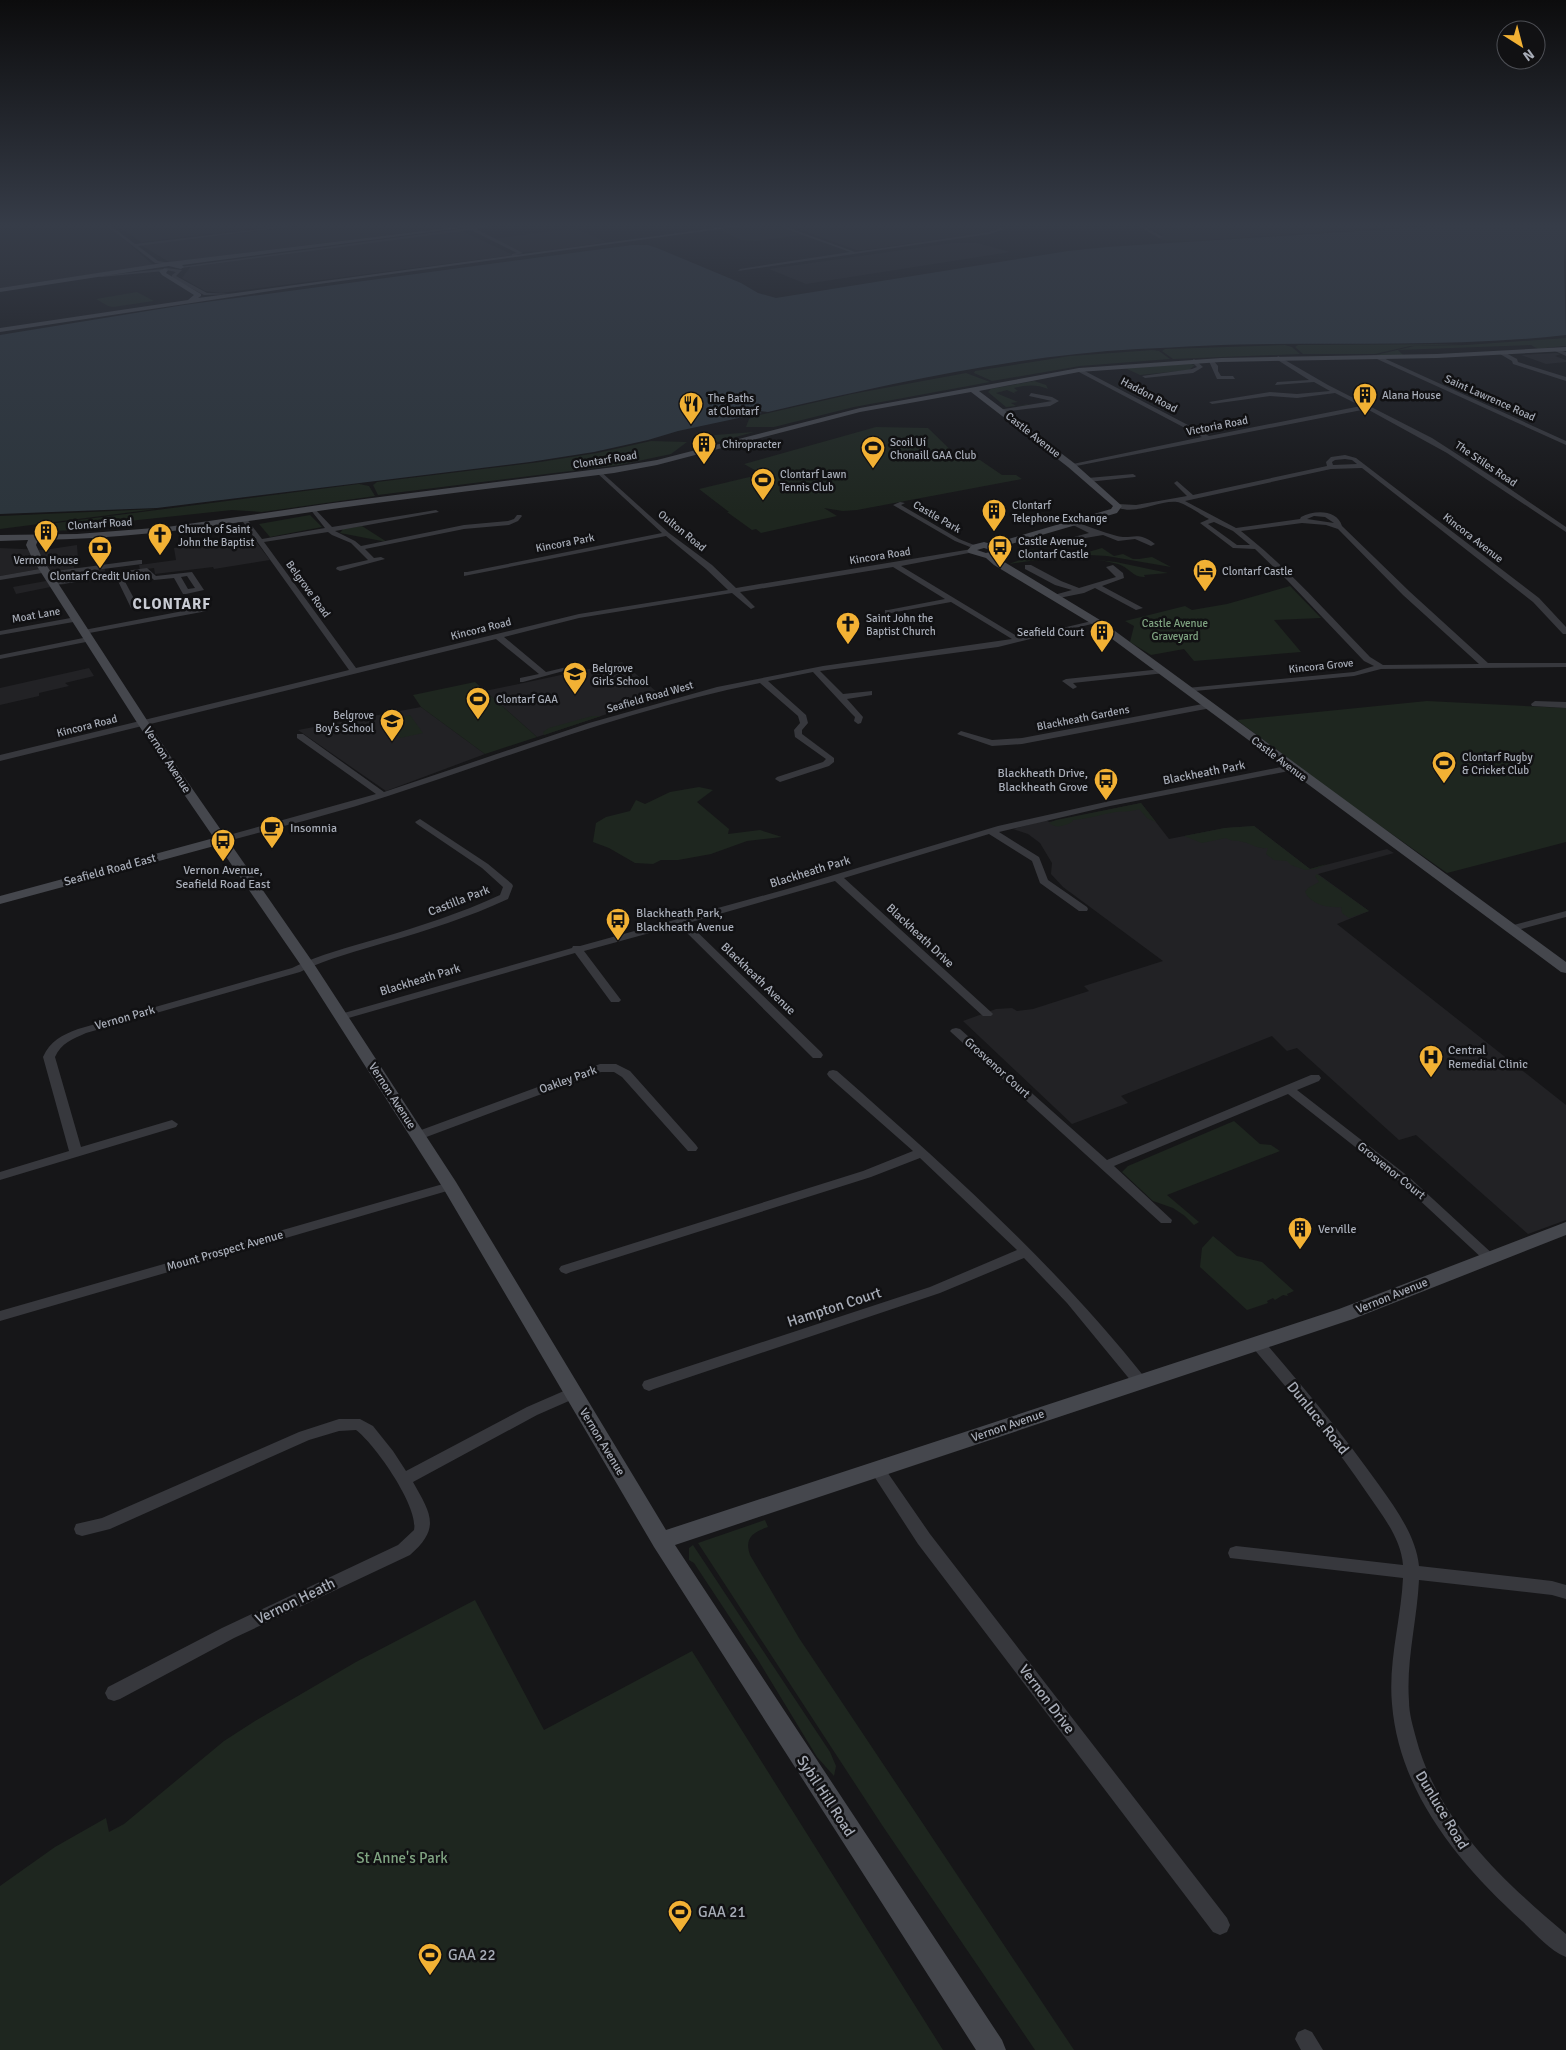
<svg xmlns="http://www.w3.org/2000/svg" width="1566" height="2050" viewBox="0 0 1566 2050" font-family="Signika,sans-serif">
<rect width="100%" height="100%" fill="#161618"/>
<path fill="#222225" d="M 0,226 L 109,226 L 153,265 L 0,288 Z
M 118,226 L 275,226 L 141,242 Z
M 304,226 L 458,226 L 173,262 L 169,262 L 141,245 Z
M 747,226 L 778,227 L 801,235 L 757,241 L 741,240 L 719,229 Z
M 791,226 L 989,226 L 997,229 L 980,233 L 864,250 L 856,250 Z
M 1144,226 L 1416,226 L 1191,241 L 1163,240 L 1159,238 L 1163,235 Z
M 574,228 L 607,242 L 543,251 L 521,252 L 493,239 Z
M 462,231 L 513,255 L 221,293 L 205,291 L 182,278 L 191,266 L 198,264 Z
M 952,243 L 977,243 L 1010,252 L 806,284 L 769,269 Z
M 1556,353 L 1561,354 L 1555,356 L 1566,360 L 1566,362 L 1546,364 L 1521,355 Z
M 253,538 L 270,560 L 214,569 L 213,567 L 155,574 L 154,568 L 140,570 L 139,565 L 176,560 L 174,548 Z
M 77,545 L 78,560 L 71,562 L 76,571 L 104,567 L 106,574 L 85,580 L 16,594 L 13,587 L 46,581 L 40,569 L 0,576 L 0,548 L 44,550 Z
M 622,662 L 665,699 L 610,713 L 537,737 L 485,691 Z
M 89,668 L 94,676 L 65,683 L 69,686 L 39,693 L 39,696 L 0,705 L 0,688 Z
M 421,707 L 485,754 L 386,791 L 298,730 Z
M 1141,803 L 1169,839 L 1225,828 L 1254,826 L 1310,869 L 1387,849 L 1394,853 L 1318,874 L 1369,911 L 1337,924 L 1566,1105 L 1566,1220 L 1528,1234 L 1416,1135 L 1399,1140 L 1297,1048 L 1287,1051 L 1272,1036 L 1121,1096 L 1128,1103 L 1072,1124 L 963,1021 L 996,1009 L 1012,1008 L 1017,1011 L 1033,1009 L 1089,991 L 1084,986 L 1163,961 L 1063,887 L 1051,874 L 1052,863 L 1040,843 L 1028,834 L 1013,829 L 1046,820 L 1049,822 Z"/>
<path fill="#1e261f" d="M 137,292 L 154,301 L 113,307 L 108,306 L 96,299 Z
M 1566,338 L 1566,346 L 1563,346 L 1538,349 L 1531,345 L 1398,350 L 1403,355 L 1376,355 L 1414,346 L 1466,345 Z
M 1463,344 L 1410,346 L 1375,354 L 1303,354 L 1295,347 L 1298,345 Z
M 1285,345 L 1292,347 L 1300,354 L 1173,359 L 1162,351 L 1165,349 Z
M 1153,350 L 1159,351 L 1170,359 L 1080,366 L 992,381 L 974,373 L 975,371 L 1070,356 Z
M 1191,364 L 1195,365 L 1189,370 L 1140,375 L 1125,368 Z
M 966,373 L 990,382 L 854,407 L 774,427 L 746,427 L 749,419 L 755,416 L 852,394 Z
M 1034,381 L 1046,385 L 1048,389 C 1037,384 1025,385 1014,388 L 1018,391 L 1014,392 L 1016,394 L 1007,390 L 996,393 L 1018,402 L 1011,403 L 1016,406 L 1029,404 L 1027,405 L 1006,407 L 988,392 L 991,389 Z
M 876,427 L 928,428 L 960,459 L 980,460 L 1002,475 L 1016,475 L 1022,479 L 857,510 L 843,511 L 824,508 L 837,516 L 761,533 L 756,529 L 752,530 L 727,512 L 729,512 L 699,489 L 762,474 L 744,464 Z
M 754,432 L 699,447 L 715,435 Z
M 651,441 L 687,442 L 671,454 L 619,465 L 378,495 L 373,485 L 377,482 L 540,462 L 597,453 Z
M 359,484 L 369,486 L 375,496 L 262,512 L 232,510 L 101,524 L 75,530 L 54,531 L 48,524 Z
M 156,509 L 0,529 L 0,516 Z
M 310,515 L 322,527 L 270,537 L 259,524 Z
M 362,526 L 387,542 L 340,533 L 343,529 Z
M 1017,548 L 1085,553 L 1102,548 L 1114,556 L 1123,554 L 1133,559 L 1139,559 L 1152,557 L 1171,567 L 1107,556 L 1037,552 Z
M 1070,557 L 1116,562 L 1168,573 L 1144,575 L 1145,577 C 1133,578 1129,567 1118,564 C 1082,555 1047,558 1010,564 C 1023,556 1055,557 1070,557 Z
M 1290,586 L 1321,618 L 1274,620 L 1301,652 L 1194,661 L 1184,649 L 1151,655 L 1130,642 L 1134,626 L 1125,621 L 1185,606 L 1192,610 L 1227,604 Z
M 475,682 L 537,737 L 485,754 L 421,707 L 413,695 Z
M 1427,701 L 1566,708 L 1566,842 L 1447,873 L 1331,791 L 1237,720 Z
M 410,715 L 423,733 L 400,738 L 387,720 Z
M 592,716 L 601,716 L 544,735 L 543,732 L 549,728 Z
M 699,787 L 713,790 L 697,802 L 729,829 L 728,834 L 760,830 L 782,837 L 747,841 L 711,854 L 678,860 L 661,860 L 653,864 L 635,863 L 609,848 L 593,842 L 596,823 L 606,817 L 630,811 L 636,800 L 645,804 L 670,792 Z
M 1141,803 L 1156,822 L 1147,818 L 1139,809 C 1131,812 1124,811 1116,812 C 1101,814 1089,819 1073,820 L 1072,822 C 1064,826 1056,829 1049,823 L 1056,820 Z
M 1254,826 L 1310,869 L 1327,864 L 1316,869 L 1305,870 L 1291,865 L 1287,861 L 1274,860 L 1266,854 L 1268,848 C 1257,849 1252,844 1243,842 C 1237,840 1232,842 1226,838 L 1202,843 L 1184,836 L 1225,828 Z
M 1317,874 L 1369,911 L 1349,918 L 1342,913 L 1341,907 C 1329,908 1311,905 1305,892 L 1308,888 L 1319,882 L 1315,876 Z
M 1234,1121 L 1260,1144 L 1271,1145 L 1280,1151 L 1167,1195 L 1199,1222 L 1194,1225 L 1185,1216 L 1173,1208 L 1153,1201 L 1122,1172 L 1128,1166 Z
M 1213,1236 L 1237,1256 L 1262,1262 L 1294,1291 L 1287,1294 L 1288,1296 L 1283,1295 L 1275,1300 L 1273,1298 L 1267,1301 L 1268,1303 L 1247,1310 L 1200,1267 L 1202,1248 Z
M 765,1520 L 768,1527 C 753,1532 744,1538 750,1555 L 799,1638 L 1074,2050 L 1035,2050 L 882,1825 L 698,1543 Z
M 693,1545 L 830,1752 L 836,1766 L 834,1776 L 817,1757 L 758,1660 L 694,1563 L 689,1560 L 689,1548 Z
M 475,1600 L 544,1730 L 692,1651 L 943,2050 L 0,2050 L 0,1886 L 55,1847 L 106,1818 L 109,1832 L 124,1824 L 224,1741 L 255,1721 L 356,1662 Z"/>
<path fill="#2c353c" d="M 1437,226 L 1566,226 L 1564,262 L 1566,335 C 1468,346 1369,343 1271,344 C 1227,344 1182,347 1138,349 C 1013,356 889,384 768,412 L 760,411 L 759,412 L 762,413 L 678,431 L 648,440 L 594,452 L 530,462 L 157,508 L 0,514 L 0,335 L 184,305 L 632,245 L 648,245 L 657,248 L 741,283 L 758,293 L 776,298 L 1068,251 L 1107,247 Z"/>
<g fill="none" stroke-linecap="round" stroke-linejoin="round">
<path fill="#37383d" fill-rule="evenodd" d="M 107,226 L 111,226 L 135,244 L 285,226 L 293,226 L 138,246 L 158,261 L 171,263 L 169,265 L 155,263 Z
M 482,226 L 490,226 L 476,229 L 523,253 L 512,256 L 512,254 L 517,253 L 471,230 L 181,268 L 179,267 Z
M 784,226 L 855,252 L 989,232 L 998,229 L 992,226 L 1004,229 L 990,234 L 738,271 L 740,269 L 850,252 L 783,228 Z
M 1139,226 L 1143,226 L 1163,237 L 1159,238 Z
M 1175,226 L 1179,226 L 1182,228 L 1179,229 Z
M 166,268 L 182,270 L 176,276 L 207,293 L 233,294 L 204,295 L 172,278 L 172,275 L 176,272 L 166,270 Z
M 162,269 L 164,271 L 101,277 L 99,276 Z
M 1555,349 L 1566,352 L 1566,356 L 1555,351 Z
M 1502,351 L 1517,359 L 1518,362 L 1566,377 L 1566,381 L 1513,364 L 1512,361 L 1500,354 Z
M 1278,356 L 1328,385 L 1432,438 L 1491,476 L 1566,527 L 1566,532 L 1447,453 L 1367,409 L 1071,467 L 1068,465 L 1202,437 L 1077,371 L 1079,368 L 1209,436 L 1361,406 L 1335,393 L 1297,398 L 1270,396 L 1212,404 L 1209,402 L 1270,392 L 1297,394 L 1330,391 L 1314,382 L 1275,385 L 1277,382 L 1309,380 L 1276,359 Z
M 1379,356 L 1566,441 L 1566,445 L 1377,359 Z
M 1194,359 L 1203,367 L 1193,373 L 1145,378 L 1142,376 L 1192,369 L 1197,367 L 1191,361 Z
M 1208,359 L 1212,359 L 1218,366 L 1218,371 L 1221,376 L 1233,376 L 1235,379 L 1217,379 Z
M 1031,393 L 1052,397 L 1059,401 L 1050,406 L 1001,412 L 998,410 L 1052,401 L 1029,396 Z
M 1345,455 L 1356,458 L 1539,598 L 1566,627 L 1566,634 L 1563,634 L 1533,602 L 1362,468 L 1331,469 L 1185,501 L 1236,528 L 1300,519 L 1301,517 C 1314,510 1337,509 1342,526 L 1409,591 L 1488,663 L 1566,663 L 1566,667 L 1381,669 L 1354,676 L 1184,692 L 1184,688 L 1187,688 L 1354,672 L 1374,666 L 1364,661 L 1287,580 L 1255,549 L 1233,548 L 1200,523 L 1209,519 C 1201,515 1185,503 1177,502 C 1158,500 1133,517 1115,506 L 1118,504 L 1136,505 L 1187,496 L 1174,483 L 1177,481 L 1193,495 L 1327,466 L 1326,462 L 1331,457 ZM 1345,459 L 1352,460 L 1357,464 L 1333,465 L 1332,462 L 1335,460 ZM 1314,516 L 1325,517 L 1334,523 L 1307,519 ZM 1214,522 L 1233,531 L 1250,545 L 1237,545 L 1208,524 ZM 1302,523 L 1326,525 L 1338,529 L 1403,595 L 1479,664 L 1383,665 L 1370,657 C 1328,614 1288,568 1241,531 Z
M 599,470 L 669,533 L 712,565 L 736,588 L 972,549 L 974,550 L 974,552 L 901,566 L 1020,638 L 1096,620 L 1100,622 L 998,647 L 820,671 L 843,694 L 872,691 L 872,695 L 847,699 L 863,717 L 861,723 L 858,724 L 854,721 L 855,717 L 851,713 L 813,672 L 768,681 L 806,715 L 808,723 L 802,730 L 802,734 L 834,758 L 834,762 L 829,766 L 780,782 L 775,779 L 777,777 L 823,762 L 826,759 L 795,737 L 794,730 L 800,723 L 798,716 L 760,683 C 633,708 511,756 388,796 C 334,814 279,827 224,842 L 221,843 L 216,840 L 218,838 L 376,794 L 297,738 L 297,734 L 303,734 L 384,792 L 589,723 L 717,687 L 823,666 L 1012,639 L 951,602 L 885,614 L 885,610 L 888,610 L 945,599 L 893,567 L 740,592 L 755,607 L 751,609 L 732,593 L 579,618 L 504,637 L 546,672 L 567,667 L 571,669 L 523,682 L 520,682 L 520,678 L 539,674 L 496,639 L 0,761 L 0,755 L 349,670 L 241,519 L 244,517 L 246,518 L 262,539 L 325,528 L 310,509 L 313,507 L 332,527 L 436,510 L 439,512 L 335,531 L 355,541 L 361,546 L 464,525 L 508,521 L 514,519 L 517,515 L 521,515 L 522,516 L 518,521 L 509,525 L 464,529 L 365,549 L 374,558 L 381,557 L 385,559 L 340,571 L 336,569 L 337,567 L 368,560 L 351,543 L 332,535 L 328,532 L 264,542 L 356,668 L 579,614 L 728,590 L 706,569 L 666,536 L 464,576 L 464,572 L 467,572 L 662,533 L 597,473 L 597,471 Z
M 1133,474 L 1136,476 L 1135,477 L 1088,482 L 1085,480 L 1088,478 Z
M 900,502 L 905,503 L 901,505 L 959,539 L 979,547 L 975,549 L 955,541 L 893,505 Z
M 1073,521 C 1088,526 1102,532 1117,536 C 1132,540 1137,530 1155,544 L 1151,546 L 1135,539 L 1118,541 L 1103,535 L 1062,542 L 1062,540 L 1089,533 L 1071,524 L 1071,522 Z
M 139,560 L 142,560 L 142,564 L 48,576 L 44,574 L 48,572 Z
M 1025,565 L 1031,565 L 1061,581 L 1079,588 L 1116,577 L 1106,567 L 1113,565 L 1123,573 L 1124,578 L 1102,586 L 1143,608 L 1136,610 L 1095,588 L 1084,593 L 1054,599 L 1054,595 L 1072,590 L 1055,585 L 1025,569 Z
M 45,568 L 49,570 L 48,572 L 0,580 L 0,576 Z
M 147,568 L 156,576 L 192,572 L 204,590 L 186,594 L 183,594 L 174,578 L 154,580 L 145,572 L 122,576 L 139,608 L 135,610 L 131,608 L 116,577 L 53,585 L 49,583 L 53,581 ZM 187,576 L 195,588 L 188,589 L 181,577 Z
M 204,607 L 208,609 L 207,611 L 84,634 L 80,632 L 84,630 Z
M 76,617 L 80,619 L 79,621 L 0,635 L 0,631 Z
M 88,637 L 91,637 L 91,641 L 0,659 L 0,655 Z
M 1162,669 L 1165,669 L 1165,673 L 1073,683 L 1077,687 L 1073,689 L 1062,681 L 1066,679 Z
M 1535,701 L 1566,702 L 1566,708 L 1532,706 L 1531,704 Z
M 1208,703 L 1211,704 L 1211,708 L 1022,744 L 992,746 L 957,734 L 961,731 L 992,740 L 1022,738 Z
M 1291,765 L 1295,768 L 1294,770 L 1110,806 L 999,832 L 1039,857 L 1048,880 L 1087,907 L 1088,909 L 1087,911 L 1079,911 L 1040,883 L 1032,861 L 989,834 L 844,878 L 991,1012 L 993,1014 L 991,1016 L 983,1016 L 835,881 L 688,923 L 821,1052 L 823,1055 L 821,1058 L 813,1058 L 679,925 L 584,951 L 621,1000 L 619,1002 L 611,1002 L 575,953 L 345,1019 L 341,1020 L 335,1017 L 337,1015 L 572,948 L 573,946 L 580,946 L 787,889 L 998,826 L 1110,801 Z
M 420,819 L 488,864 L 512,884 L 513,886 L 508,899 C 469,917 429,930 387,942 C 358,951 328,958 300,972 L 86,1033 C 73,1039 61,1043 55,1057 L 81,1147 L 172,1120 L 178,1124 L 176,1127 L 0,1180 L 0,1172 L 69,1151 L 43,1057 C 50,1041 62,1035 78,1029 L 292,968 C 320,954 350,947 380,938 C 421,926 461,913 500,895 L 503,887 L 482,868 L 417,824 L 415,822 Z
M 1566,911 L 1566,917 L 1510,932 L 1505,929 L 1506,927 Z
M 956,1028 L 960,1029 L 1107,1160 L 1311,1075 L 1319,1075 L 1321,1078 L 1319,1081 L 1297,1090 L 1409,1177 L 1496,1257 L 1494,1260 L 1484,1260 L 1401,1183 L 1288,1094 L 1114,1166 L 1172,1220 L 1171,1223 L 1161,1223 L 952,1033 L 950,1031 L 952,1029 Z
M 600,1064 L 616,1064 L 630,1071 L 696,1145 L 698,1148 L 696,1151 L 688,1151 L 622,1077 L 614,1072 L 601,1072 L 421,1139 L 417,1140 L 411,1136 L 413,1133 Z
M 833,1070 L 837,1071 C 948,1169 1054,1263 1146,1379 L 1148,1383 L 1146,1387 L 1141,1389 L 1136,1387 L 1067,1303 L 1024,1258 L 940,1293 L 654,1389 L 649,1391 L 644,1389 L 642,1385 L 644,1381 L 930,1287 L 1017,1250 L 920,1158 L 871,1177 L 571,1272 L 566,1274 L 561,1272 L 559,1269 L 561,1266 L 863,1171 L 913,1151 L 829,1077 L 827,1074 L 829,1071 Z
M 450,1182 L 454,1183 L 456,1186 L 454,1189 L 0,1321 L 0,1311 Z
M 1258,1339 L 1263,1340 C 1303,1387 1343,1434 1379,1485 C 1396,1509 1416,1536 1419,1566 L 1552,1581 L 1566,1585 L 1566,1599 L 1552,1595 L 1419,1580 C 1417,1621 1406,1661 1409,1701 C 1409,1714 1413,1726 1416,1738 C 1438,1821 1503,1881 1566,1934 L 1566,1957 C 1549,1950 1535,1933 1522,1921 C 1459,1864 1399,1792 1392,1704 C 1388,1662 1401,1620 1403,1578 L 1230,1558 L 1228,1553 L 1230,1548 L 1236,1546 L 1403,1565 C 1401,1538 1382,1515 1367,1493 C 1333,1442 1293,1395 1253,1348 L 1251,1344 L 1253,1340 Z
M 573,1387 L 578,1389 L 580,1393 L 578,1397 L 537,1415 L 413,1482 C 431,1514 441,1528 410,1555 L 234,1638 L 120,1699 L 114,1701 L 108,1699 L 105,1693 L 108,1687 L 222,1628 L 398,1545 L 414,1530 C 419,1507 375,1444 356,1430 L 339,1431 L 309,1440 L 110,1529 L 82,1536 L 76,1534 L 74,1529 L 76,1524 L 102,1518 L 299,1432 L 339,1419 L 360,1419 L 373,1426 L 393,1451 L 406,1471 L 527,1407 Z
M 878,1464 L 883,1466 L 930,1534 L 1227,1918 L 1230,1925 L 1227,1932 L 1220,1935 L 1213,1932 L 918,1544 L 870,1470 L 873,1466 Z
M 1305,2029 L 1312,2032 L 1323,2050 L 1301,2050 L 1295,2039 L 1298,2032 Z"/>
<path fill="#45474d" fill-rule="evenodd" d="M 464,226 L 476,226 L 182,265 L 184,267 L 181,269 L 169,266 L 0,292 L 0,288 L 169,262 Z
M 730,226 L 742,226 L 290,288 L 0,332 L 0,328 L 188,300 L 194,295 L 162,275 L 159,271 L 165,268 L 168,270 L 166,273 L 201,294 L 201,296 L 198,298 Z
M 1566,347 L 1566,351 L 1437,358 L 1221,362 L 1079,372 L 979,391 L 1074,463 L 1122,506 L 1117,513 L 1001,547 L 1005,551 L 996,557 L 1100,620 L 1566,962 L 1566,973 L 1561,972 L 1092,624 L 994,565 L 986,558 L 969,553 L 967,551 L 972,545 L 984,542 L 991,544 L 1111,509 L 1113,506 L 1068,467 L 971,392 L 860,412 L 657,465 L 614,473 C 520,485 426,496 332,509 C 234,523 137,539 38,540 L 36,545 L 43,560 L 180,771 L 314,964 L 456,1182 L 666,1530 L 1339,1309 L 1566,1222 L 1566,1235 L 1353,1319 L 675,1545 L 1002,2040 L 1006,2050 L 976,2050 L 654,1547 L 443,1188 L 300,964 L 218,845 L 0,904 L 0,896 L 214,838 L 168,771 L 33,560 L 26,545 L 28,540 L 0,541 L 0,535 L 77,534 L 167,527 L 333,503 L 614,467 L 657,460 L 860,408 L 1079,368 L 1221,358 L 1437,354 ZM 984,548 L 994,551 L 986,553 L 977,550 Z"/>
</g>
<linearGradient id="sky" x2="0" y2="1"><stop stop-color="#0c0c0d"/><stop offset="0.44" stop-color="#363c48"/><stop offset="1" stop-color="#363c48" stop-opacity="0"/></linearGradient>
<rect width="1566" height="512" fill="url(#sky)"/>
<defs>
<symbol id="building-pin" viewBox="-11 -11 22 30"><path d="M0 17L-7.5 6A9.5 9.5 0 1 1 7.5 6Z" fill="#f2b134" stroke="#111113"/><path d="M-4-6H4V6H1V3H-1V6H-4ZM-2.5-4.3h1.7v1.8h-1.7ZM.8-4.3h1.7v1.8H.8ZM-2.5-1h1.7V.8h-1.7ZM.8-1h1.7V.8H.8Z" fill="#111"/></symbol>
<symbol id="restaurant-pin" viewBox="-11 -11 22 30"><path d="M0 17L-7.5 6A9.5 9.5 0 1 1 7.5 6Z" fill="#f2b134" stroke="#111113"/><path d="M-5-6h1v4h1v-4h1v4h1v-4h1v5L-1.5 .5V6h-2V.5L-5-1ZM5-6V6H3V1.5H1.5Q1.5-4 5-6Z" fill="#111"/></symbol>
<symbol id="stadium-pin" viewBox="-11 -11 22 30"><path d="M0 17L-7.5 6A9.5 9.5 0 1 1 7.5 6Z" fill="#f2b134" stroke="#111113"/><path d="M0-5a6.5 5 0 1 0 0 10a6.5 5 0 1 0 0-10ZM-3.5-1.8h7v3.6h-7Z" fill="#111"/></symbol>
<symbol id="church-pin" viewBox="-11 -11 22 30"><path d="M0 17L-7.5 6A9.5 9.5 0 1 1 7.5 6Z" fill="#f2b134" stroke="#111113"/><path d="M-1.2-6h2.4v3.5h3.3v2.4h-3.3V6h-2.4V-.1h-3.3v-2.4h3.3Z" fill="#111"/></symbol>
<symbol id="bus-pin" viewBox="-11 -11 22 30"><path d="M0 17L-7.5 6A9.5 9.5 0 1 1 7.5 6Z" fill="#f2b134" stroke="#111113"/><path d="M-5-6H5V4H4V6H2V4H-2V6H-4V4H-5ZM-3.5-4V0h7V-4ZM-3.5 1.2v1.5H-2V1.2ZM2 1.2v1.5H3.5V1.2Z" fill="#111"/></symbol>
<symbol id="bank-pin" viewBox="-11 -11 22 30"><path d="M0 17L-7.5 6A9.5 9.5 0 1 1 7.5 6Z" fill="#f2b134" stroke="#111113"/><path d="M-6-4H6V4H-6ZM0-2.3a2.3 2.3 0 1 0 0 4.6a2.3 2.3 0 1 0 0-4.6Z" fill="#111"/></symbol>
<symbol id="hotel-pin" viewBox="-11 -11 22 30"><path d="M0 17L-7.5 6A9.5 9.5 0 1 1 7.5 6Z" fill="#f2b134" stroke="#111113"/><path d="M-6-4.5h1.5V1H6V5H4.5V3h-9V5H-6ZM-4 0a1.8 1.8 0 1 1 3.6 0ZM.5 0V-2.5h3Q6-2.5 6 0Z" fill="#111"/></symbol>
<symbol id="school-pin" viewBox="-11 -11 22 30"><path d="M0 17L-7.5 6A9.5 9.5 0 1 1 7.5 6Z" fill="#f2b134" stroke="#111113"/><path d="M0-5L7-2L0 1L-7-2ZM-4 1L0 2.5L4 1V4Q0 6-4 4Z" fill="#111"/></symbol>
<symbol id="cafe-pin" viewBox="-11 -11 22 30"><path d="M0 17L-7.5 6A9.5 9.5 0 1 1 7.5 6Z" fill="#f2b134" stroke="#111113"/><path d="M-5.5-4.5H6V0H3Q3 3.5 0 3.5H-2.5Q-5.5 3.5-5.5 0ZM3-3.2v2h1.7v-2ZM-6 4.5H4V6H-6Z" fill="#111"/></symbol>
<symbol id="hospital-pin" viewBox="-11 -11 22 30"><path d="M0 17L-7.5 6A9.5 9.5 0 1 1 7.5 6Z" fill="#f2b134" stroke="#111113"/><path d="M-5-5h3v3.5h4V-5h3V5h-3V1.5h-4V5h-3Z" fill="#111"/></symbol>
</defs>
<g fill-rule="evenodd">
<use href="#building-pin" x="1351" y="381" width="28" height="38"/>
<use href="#restaurant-pin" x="677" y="390" width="28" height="38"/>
<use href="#building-pin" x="690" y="430" width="28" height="38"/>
<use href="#stadium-pin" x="859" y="434" width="28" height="38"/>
<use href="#stadium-pin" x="749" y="466" width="28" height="38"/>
<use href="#building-pin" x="980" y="497" width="28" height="38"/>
<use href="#building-pin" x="32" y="518" width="28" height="38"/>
<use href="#church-pin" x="146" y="521" width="28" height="38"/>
<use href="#bus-pin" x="986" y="533" width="28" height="38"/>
<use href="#bank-pin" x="86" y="534" width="28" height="38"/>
<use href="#hotel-pin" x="1191" y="557" width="28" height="38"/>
<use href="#church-pin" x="834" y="610" width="28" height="38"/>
<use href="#building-pin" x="1088" y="618" width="28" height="38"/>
<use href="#school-pin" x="561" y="660" width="28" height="38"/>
<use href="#stadium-pin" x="464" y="685" width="28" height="38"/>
<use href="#school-pin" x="378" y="707" width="28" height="38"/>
<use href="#stadium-pin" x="1430" y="749" width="28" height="38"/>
<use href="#bus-pin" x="1092" y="766" width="28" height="38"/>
<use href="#cafe-pin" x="258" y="814" width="28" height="38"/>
<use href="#bus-pin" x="209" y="827" width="28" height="38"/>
<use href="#bus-pin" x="604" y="906" width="28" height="38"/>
<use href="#hospital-pin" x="1417" y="1043" width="28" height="38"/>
<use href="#building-pin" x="1286" y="1215" width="28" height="38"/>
<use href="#stadium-pin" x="666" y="1898" width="28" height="38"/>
<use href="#stadium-pin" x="416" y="1941" width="28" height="38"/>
</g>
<g text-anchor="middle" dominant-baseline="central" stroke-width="5" stroke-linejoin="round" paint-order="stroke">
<g font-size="11" fill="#a8adb8" stroke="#111113">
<text transform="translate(1149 395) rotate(28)">Haddon Road</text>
<text transform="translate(1490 398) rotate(24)">Saint Lawrence Road</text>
<text transform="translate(1217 426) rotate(-11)">Victoria Road</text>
<text transform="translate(1033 435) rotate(38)">Castle Avenue</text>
<text transform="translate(605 460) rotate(-9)">Clontarf Road</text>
<text transform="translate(1486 464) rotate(34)">The Stiles Road</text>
<text transform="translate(937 517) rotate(30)">Castle Park</text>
<text transform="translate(100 524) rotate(-4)">Clontarf Road</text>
<text transform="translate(682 531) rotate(39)">Oulton Road</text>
<text transform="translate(1473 538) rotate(38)">Kincora Avenue</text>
<text transform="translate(565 543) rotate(-11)">Kincora Park</text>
<text transform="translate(880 556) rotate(-9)">Kincora Road</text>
<text transform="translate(308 589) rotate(54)">Belgrove Road</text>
<text transform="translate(36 615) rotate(-10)">Moat Lane</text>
<text transform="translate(481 629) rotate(-14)">Kincora Road</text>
<text transform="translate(1321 666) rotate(-6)">Kincora Grove</text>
<text transform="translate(650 697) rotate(-16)">Seafield Road West</text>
<text transform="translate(1083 718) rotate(-11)">Blackheath Gardens</text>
<text transform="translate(87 726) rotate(-14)">Kincora Road</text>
<text transform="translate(1279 759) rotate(37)">Castle Avenue</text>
</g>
<g font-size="11" fill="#a8adb8" stroke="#111113" text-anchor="start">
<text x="1382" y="395">Alana House</text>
<text x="708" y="398">The Baths<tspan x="708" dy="13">at Clontarf</tspan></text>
<text x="890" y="442">Scoil Uí<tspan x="890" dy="13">Chonaill GAA Club</tspan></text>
<text x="722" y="444">Chiropracter</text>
<text x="780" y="474">Clontarf Lawn<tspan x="780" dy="13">Tennis Club</tspan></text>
<text x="1012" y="505">Clontarf<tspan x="1012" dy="13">Telephone Exchange</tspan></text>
<text x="178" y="529">Church of Saint<tspan x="178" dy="13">John the Baptist</tspan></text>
<text x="1018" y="541">Castle Avenue,<tspan x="1018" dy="13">Clontarf Castle</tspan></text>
<text x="46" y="560" text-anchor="middle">Vernon House</text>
<text x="1222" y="571">Clontarf Castle</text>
<text x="100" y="576" text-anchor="middle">Clontarf Credit Union</text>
<text x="866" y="618">Saint John the<tspan x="866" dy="13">Baptist Church</tspan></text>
<text x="1084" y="632" text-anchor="end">Seafield Court</text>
<text x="592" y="668">Belgrove<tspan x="592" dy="13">Girls School</tspan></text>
<text x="496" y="699">Clontarf GAA</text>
<text x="374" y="715" text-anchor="end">Belgrove<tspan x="374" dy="13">Boy's School</tspan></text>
<text x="1462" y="757">Clontarf Rugby<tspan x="1462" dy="13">&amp; Cricket Club</tspan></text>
</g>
<g font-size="11" fill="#7fa381" stroke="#111113">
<text x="1175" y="623">Castle Avenue<tspan x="1175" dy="13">Graveyard</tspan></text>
</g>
<g font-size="12" fill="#a8adb8" stroke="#111113">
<text transform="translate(167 760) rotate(57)">Vernon Avenue</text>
<text transform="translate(1204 773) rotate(-11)">Blackheath Park</text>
<text transform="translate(110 870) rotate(-15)">Seafield Road East</text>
<text transform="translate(810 872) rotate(-17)">Blackheath Park</text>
<text transform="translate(459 901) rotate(-21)">Castilla Park</text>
<text transform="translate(920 936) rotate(43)">Blackheath Drive</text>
<text transform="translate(758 979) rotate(44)">Blackheath Avenue</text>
<text transform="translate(420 980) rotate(-17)">Blackheath Park</text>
<text transform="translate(125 1018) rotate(-16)">Vernon Park</text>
<text transform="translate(997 1068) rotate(42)">Grosvenor Court</text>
<text transform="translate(568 1080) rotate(-20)">Oakley Park</text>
<text transform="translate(392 1096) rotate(57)">Vernon Avenue</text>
<text transform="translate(1391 1171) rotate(39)">Grosvenor Court</text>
<text transform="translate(225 1251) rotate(-16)">Mount Prospect Avenue</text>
<text transform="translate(1392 1296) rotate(-22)">Vernon Avenue</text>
<text transform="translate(1008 1426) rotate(-19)">Vernon Avenue</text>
<text transform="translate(602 1442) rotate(59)">Vernon Avenue</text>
</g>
<g font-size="12" fill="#a8adb8" stroke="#111113" text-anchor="start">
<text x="1088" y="773" text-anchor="end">Blackheath Drive,<tspan x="1088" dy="14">Blackheath Grove</tspan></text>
<text x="290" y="828">Insomnia</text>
<text x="223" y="870" text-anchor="middle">Vernon Avenue,<tspan x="223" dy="14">Seafield Road East</tspan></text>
<text x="636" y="913">Blackheath Park,<tspan x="636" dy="14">Blackheath Avenue</tspan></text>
<text x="1448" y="1050">Central<tspan x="1448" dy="14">Remedial Clinic</tspan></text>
<text x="1318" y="1229">Verville</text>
</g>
<g font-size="15" font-weight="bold" letter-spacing="1" fill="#c9ccd4" stroke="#111113">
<text x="172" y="604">CLONTARF</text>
</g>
<g font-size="15" fill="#a8adb8" stroke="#111113">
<text transform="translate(834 1307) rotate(-18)">Hampton Court</text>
<text transform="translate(1318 1418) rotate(51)">Dunluce Road</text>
<text transform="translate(295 1601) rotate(-26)">Vernon Heath</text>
<text transform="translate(1047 1699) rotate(53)">Vernon Drive</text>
<text transform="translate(826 1796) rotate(57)">Sybil Hill Road</text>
<text transform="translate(1442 1810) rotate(59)">Dunluce Road</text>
</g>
<g font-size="15" fill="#7fa381" stroke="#111113">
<text x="402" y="1858">St Anne's Park</text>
</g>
<g font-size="15" fill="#a8adb8" stroke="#111113" text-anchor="start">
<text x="698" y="1912">GAA 21</text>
<text x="448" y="1955">GAA 22</text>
</g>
</g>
<g transform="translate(1521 45) rotate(144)"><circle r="24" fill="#111113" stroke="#4d4f55"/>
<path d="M0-4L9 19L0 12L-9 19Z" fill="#f2b134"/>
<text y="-8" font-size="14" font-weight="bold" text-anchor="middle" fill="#a8adb8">N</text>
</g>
</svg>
